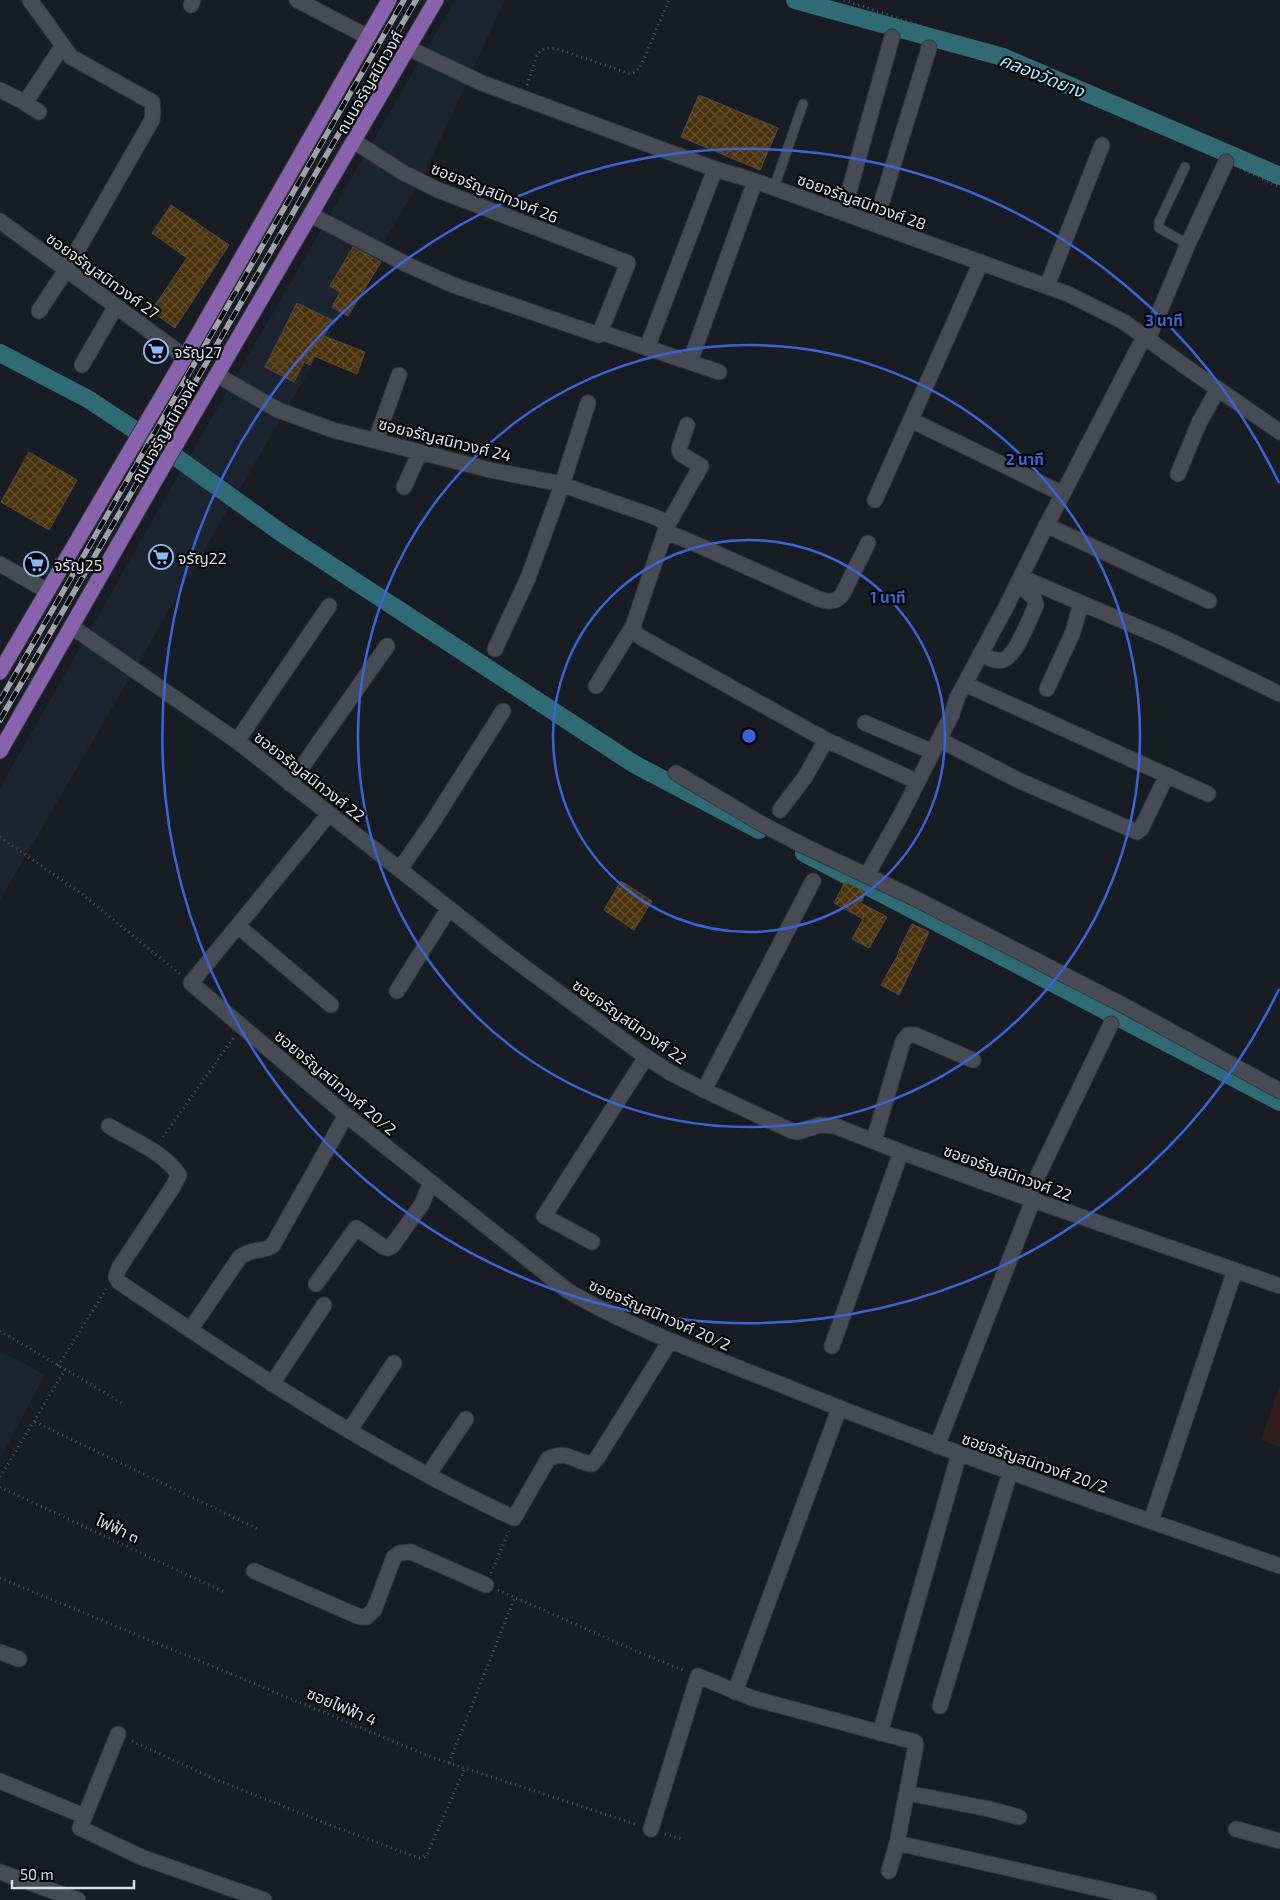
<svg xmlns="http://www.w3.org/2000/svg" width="1280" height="1900" viewBox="0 0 1280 1900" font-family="'Exo 2','Noto Sans Thai',sans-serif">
<defs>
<pattern id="building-cross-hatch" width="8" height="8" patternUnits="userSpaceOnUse" patternTransform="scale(1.25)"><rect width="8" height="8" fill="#4a330a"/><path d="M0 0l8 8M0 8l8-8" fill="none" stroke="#64502e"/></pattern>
</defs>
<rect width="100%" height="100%" fill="#181d23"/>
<path fill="#1c2430" d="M 455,0 L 505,0 L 426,170 L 0,900 L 0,788 L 171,488 Z
M 0,1351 L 45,1375 L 0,1459 Z"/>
<path fill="#311e1a" d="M 1280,1384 L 1280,1447 L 1261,1440 Z"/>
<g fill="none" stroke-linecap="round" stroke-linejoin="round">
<path stroke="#2f6b74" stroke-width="18" d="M 795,0 L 1003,57 L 1280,176
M 0,353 L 88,399 L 180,460 L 280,532 L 634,764 L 759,830
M 804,853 L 1280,1102"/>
</g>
<path fill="url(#building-cross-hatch)" stroke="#514b43" d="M 699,95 L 778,128 L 760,170 L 681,137 Z
M 171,205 L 229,245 L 175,328 L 151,311 L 187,258 L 152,233 Z
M 353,247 L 381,262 L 348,316 L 332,307 L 340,292 L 330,286 Z
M 297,303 L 332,320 L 324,336 L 365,352 L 357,374 L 314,356 L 310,365 L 304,362 L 294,382 L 265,367 Z
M 29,452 L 77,480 L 49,530 L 1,502 Z
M 621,881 L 652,901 L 634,930 L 604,910 Z
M 845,882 L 866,892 L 861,903 L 887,917 L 869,948 L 852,939 L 863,919 L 834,903 Z
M 912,924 L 929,932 L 899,995 L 881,985 L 899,953 L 898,952 Z"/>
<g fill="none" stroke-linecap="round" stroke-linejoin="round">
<defs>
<path id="lane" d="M 1185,167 L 1159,222 L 1159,228 L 1188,244
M 774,188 L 803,104"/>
<path id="street" d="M 30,0 L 71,57 L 152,102 L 153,113 L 152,120 L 66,270 L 39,311
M 297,0 L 368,37
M 191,5 L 193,0
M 408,48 L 482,83 L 715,169 L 755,181 L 1068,294 L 1124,322 L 1186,367 L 1280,432
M 0,90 L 22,101 L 27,100 L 63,45
M 22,101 L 39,112
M 843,213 L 892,37
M 311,215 L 408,265 L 453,285 L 599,335 L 628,263 L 438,190 L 402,172 L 355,142
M 0,221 L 185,357
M 875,224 L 929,48
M 1047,286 L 1102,145
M 609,335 L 719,372
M 1148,339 L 1188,244 L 1226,162
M 647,348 L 715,169
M 690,362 L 755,181
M 82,365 L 116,306
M 217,375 L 278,410 L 333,430 L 490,470 L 557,483 L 650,515 L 664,521 L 667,526
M 911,420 L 1063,494
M 376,440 L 399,375
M 1178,474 L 1199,423 L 1218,389
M 404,487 L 420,452
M 875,500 L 981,262
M 1046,525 L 1209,601
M 665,536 L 673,535 L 682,538 L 819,599 C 828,602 835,603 842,595 L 868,543
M 0,564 L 47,591
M 1021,577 L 1081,603 L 1073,632 L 1047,689
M 1081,603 L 1166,639 L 1280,694
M 633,626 L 636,634 L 642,638 L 826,740 L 918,782
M 72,627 L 237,741 L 508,955 L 646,1057 L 671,1073 L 704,1090 L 792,1131 L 797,1132 L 820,1125 L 835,1126 L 901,1152 L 1033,1200 L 1280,1286
M 495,649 L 528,578 L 562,485 L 588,403
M 980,655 C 987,657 996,662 1003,660 C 1016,656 1030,618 1036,605 L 1034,598 L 1018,583
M 965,684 L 1208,794
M 596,686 L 633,626 L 667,526 L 701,466 L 681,454 L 679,449 L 687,425
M 865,723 L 933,752
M 940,740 L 1018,780 L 1137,832 L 1141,829 L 1167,775
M 237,741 L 329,606
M 676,773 L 760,823 L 802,845 L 914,898 L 1121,1004 L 1280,1091
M 290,784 L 387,646
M 780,810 L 805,777 L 826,740
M 329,814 L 191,983 L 346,1115 L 568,1291 C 635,1330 709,1356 782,1385 C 946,1452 1113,1508 1280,1566
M 400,869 L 432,823 L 503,711
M 867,875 L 903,811 L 952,714 L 957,698 L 1005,609 L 1044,530 L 1144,337
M 238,926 L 331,1005
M 397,991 L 449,908
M 704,1090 L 813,881
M 109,1126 C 132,1140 164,1152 179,1175 L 174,1185 L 119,1268 L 116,1277 L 119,1282 C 246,1368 375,1454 514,1518 L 548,1459 C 568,1449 574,1462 592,1464 L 598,1457 L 670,1341
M 874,1140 L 903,1041 L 908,1035 L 915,1035 L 973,1060
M 1027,1198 L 1111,1024
M 592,1242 L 544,1216 L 646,1057
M 316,1284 L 356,1228 L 384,1247 L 388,1248 L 392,1246 L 422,1204 L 431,1182
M 190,1330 L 240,1257 C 253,1247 263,1253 273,1245 L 346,1115
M 832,1346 L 901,1152
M 272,1384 L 324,1305
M 349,1431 L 394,1363
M 937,1446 L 1033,1200
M 428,1475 L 466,1419
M 1151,1521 L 1235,1270
M 254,1571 L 360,1617 L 366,1617 L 374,1610 L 394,1557 L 400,1553 L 411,1552 L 486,1585
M 0,1652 L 19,1659
M 735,1692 L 839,1409
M 940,1706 L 1010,1472
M 880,1733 L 959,1454
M 118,1734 L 80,1828 L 141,1857 L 264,1900
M 0,1781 L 84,1816
M 907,1793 L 989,1809 L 1019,1817
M 651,1829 L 698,1676 L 752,1698 L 915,1742 L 916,1745 L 897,1843 L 889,1871
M 1236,1829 L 1280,1841
M 897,1843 L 1149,1900
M 0,1872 L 78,1900"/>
<path id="primary" d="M 0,672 L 185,357 L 389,0
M 0,751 L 164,465 L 436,0"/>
</defs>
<use href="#lane" stroke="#33373c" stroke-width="11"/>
<use href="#street" stroke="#33373c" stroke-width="17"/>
<use href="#primary" stroke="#33373c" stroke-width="17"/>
<path stroke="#54585e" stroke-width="3" stroke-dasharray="1 4" stroke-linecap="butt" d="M 844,0 L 1046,69 L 1077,82 L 1090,86 L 1132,110 L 1226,146
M 527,85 L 538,53 L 545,48 L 557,49 L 631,74 L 640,68 L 669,0
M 1240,168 L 1280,187
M 1242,169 L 1247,155 L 1280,170
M 0,837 L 82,894 L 180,974
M 163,1137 L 234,1037
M 0,1331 L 122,1403
M 58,1366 L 106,1289
M 35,1422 L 258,1529
M 0,1477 L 65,1370
M 0,1487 L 224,1592
M 491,1573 L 509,1531
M 0,1578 L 431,1757 L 638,1825
M 498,1590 L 638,1652 L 685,1671
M 132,1741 L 210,1777 L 330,1825 L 419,1858 L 424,1857 L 427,1854 L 465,1768
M 449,1763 L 515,1597
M 665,1834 L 681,1839"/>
<use href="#lane" stroke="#474c54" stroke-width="9"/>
<use href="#street" stroke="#474c54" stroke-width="15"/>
<use href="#primary" stroke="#8663ac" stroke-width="15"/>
<defs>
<path id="rail" d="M 0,701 L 404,0
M 0,720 L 416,0"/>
</defs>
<use href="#rail" stroke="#9fa3a8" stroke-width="5.5"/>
<use href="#rail" stroke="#06070a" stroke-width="4" stroke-dasharray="11" stroke-linecap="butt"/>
<path stroke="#54585e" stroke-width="3" stroke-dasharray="1 4" stroke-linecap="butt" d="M 55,559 L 103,588"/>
</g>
<g fill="none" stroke="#3a64da" stroke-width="2.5">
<circle cx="749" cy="736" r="196"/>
<circle cx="749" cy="736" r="391"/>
<path d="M1279 989A587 587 0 1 1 1279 483"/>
</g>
<defs>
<symbol id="supermarket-ring" viewBox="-11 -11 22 22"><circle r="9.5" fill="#06070a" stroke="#8bbafc" stroke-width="1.5"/><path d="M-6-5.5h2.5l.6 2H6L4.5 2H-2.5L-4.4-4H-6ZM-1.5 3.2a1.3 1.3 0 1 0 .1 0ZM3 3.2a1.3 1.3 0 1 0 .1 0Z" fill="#8bbafc"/></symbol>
</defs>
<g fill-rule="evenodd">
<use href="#supermarket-ring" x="142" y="337" width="28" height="28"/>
<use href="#supermarket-ring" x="147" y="543" width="28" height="28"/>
<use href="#supermarket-ring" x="22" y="550" width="28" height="28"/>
</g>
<g text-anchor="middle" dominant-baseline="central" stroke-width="4.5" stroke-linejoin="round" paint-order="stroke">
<g font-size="16" fill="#dbdfe3" stroke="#06070a">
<text transform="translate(369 82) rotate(-60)">ถนนจรัญสนิทวงศ์</text>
<text transform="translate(495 192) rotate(22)">ซอยจรัญสนิทวงศ์ 26</text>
<text transform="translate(862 201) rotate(20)">ซอยจรัญสนิทวงศ์ 28</text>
<text transform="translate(103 275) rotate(36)">ซอยจรัญสนิทวงศ์ 27</text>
<text transform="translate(164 431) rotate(-60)">ถนนจรัญสนิทวงศ์</text>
<text transform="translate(445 439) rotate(14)">ซอยจรัญสนิทวงศ์ 24</text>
<text transform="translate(310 776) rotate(38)">ซอยจรัญสนิทวงศ์ 22</text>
<text transform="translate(630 1021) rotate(35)">ซอยจรัญสนิทวงศ์ 22</text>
<text transform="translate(336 1082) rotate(40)">ซอยจรัญสนิทวงศ์ 20/2</text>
<text transform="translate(1008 1172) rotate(20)">ซอยจรัญสนิทวงศ์ 22</text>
<text transform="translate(660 1314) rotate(24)">ซอยจรัญสนิทวงศ์ 20/2</text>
<text transform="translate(1035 1462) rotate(19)">ซอยจรัญสนิทวงศ์ 20/2</text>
<text transform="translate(118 1528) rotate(25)">ไฟฟ้า ๓</text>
<text transform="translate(342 1706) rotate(23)">ซอยไฟฟ้า 4</text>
</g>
<g font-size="16" fill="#dbdfe3" stroke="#06070a" text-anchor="start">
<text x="174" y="351">จรัญ27</text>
<text x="178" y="557">จรัญ22</text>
<text x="54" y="564">จรัญ25</text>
</g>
<g font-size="18" font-style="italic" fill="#a2ecf9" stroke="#06070a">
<text transform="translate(1042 75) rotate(22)">คลองวัดยาง</text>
</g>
</g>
<circle cx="749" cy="736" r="8" fill="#3a64da" stroke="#06070a" stroke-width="2.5"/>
<g font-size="15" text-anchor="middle" font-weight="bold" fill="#3a64da" stroke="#06070a" stroke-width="4.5" stroke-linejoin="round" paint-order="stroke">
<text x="1164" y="326">3 นาที</text>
<text x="1025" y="465">2 นาที</text>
<text x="888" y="603">1 นาที</text>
</g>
<path d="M12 1880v8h122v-8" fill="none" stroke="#dbdfe3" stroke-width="2.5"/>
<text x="20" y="1880" font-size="15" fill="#dbdfe3" stroke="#06070a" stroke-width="4" paint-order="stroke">50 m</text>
</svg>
